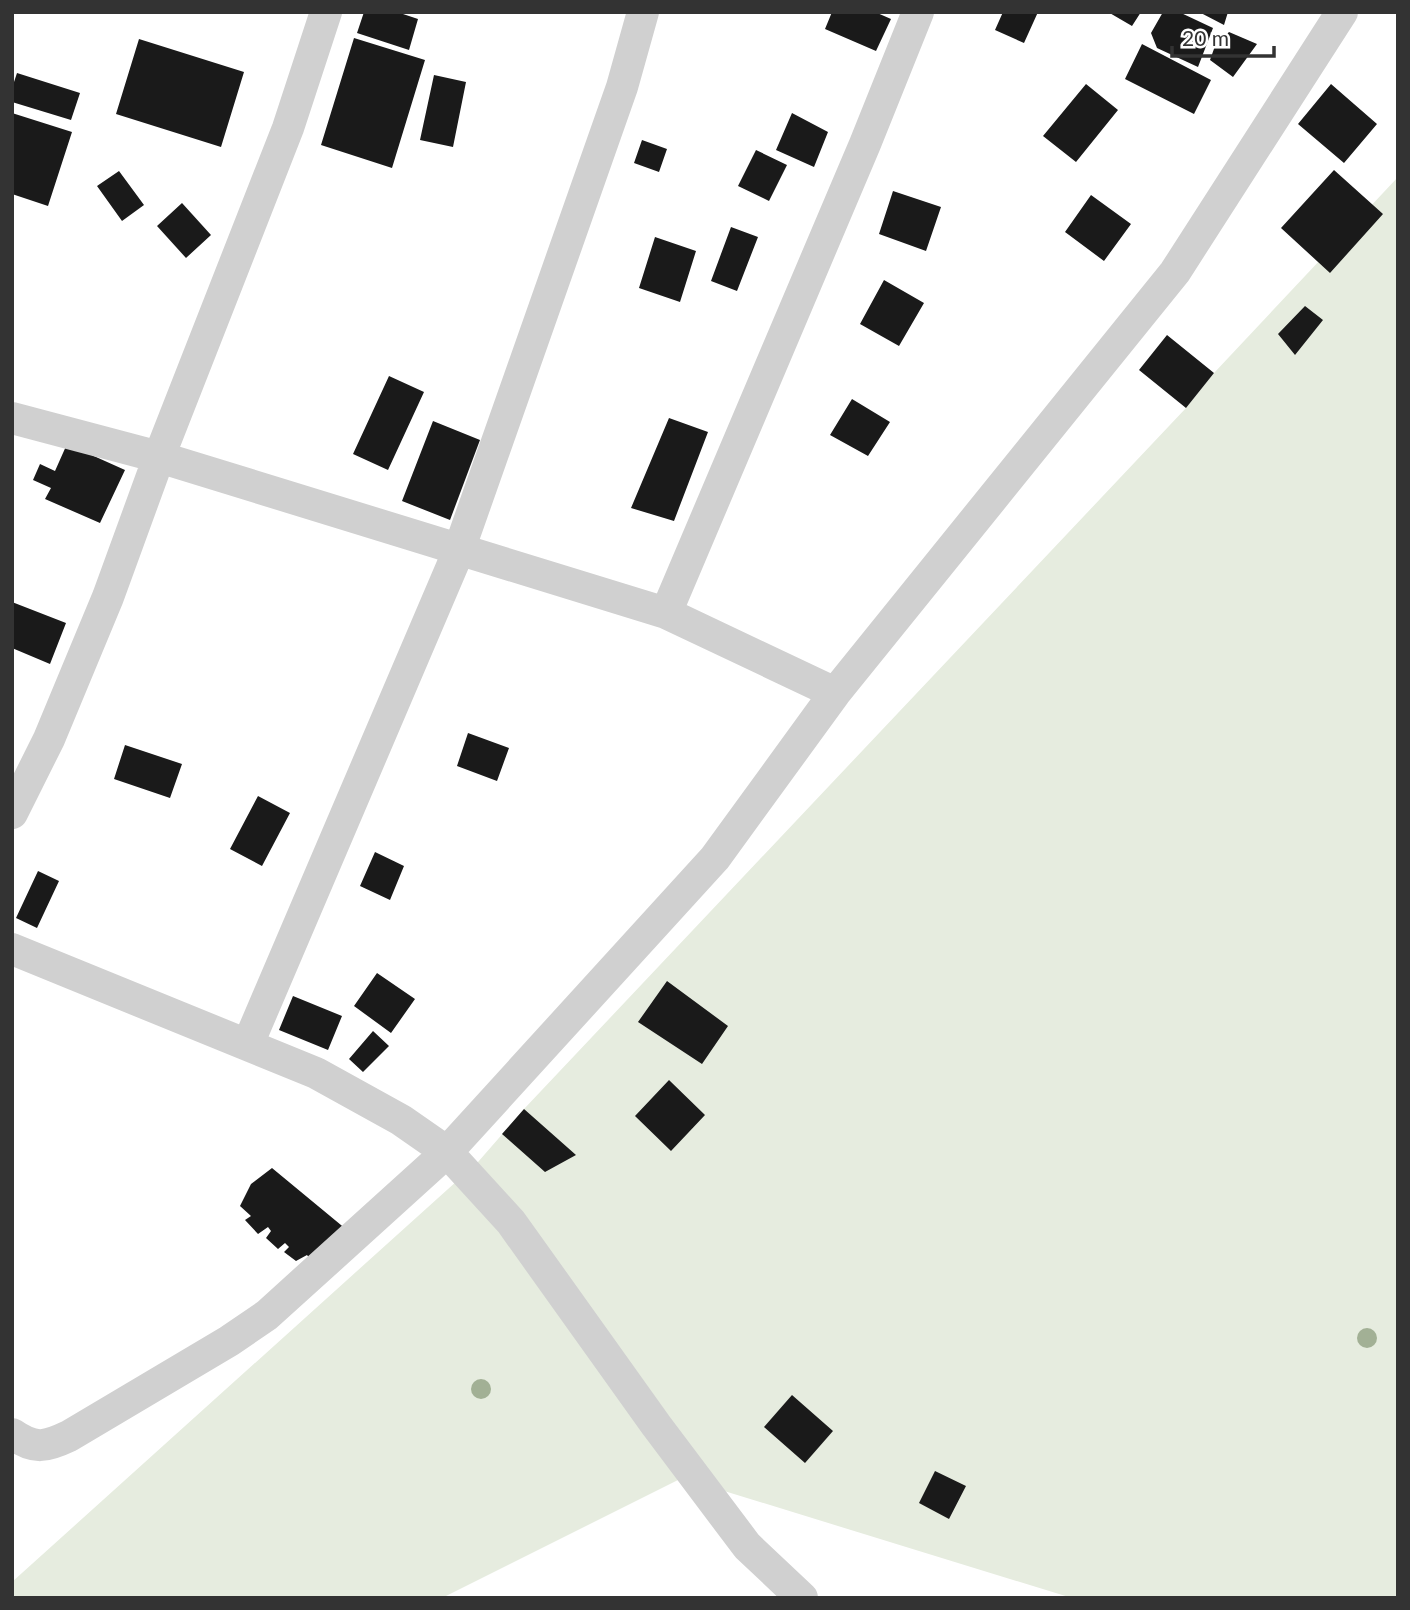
<svg xmlns="http://www.w3.org/2000/svg" width="1410" height="1610" viewBox="0 0 1410 1610" font-family="Lato,sans-serif">
<rect width="100%" height="100%" fill="#fff"/>
<path fill="#e6ecdf" d="M 1398,177 L 1398,1598 L 1072,1598 L 682,1478 L 442,1598 L 12,1598 L 12,1582 L 478,1162 L 524,1109 L 1186,408 L 1214,373 Z"/>
<path fill="#1a1a1a" d="M 364,12 L 397,12 L 418,19 L 409,50 L 357,33 Z
M 832,12 L 875,12 L 891,19 L 876,51 L 825,29 Z
M 1003,12 L 1038,12 L 1024,43 L 995,30 Z
M 1108,12 L 1141,12 L 1132,26 Z
M 1163,12 L 1179,12 L 1213,28 L 1198,67 L 1157,48 L 1151,33 Z
M 1199,12 L 1228,12 L 1224,25 Z
M 1229,32 L 1257,44 L 1233,77 L 1210,60 L 1215,46 Z
M 354,38 L 425,60 L 392,168 L 321,145 Z
M 139,39 L 244,72 L 221,147 L 116,114 Z
M 1142,44 L 1211,80 L 1194,114 L 1125,79 Z
M 17,73 L 80,93 L 71,120 L 12,102 L 12,88 Z
M 434,75 L 466,82 L 453,147 L 420,140 Z
M 1086,84 L 1118,110 L 1076,162 L 1043,136 Z
M 1331,84 L 1377,124 L 1344,163 L 1298,124 Z
M 12,113 L 72,132 L 48,206 L 12,194 Z
M 792,113 L 828,132 L 814,167 L 776,150 Z
M 642,140 L 667,149 L 659,172 L 634,163 Z
M 756,150 L 787,165 L 769,201 L 738,186 Z
M 1334,170 L 1383,214 L 1330,273 L 1281,228 Z
M 119,171 L 144,205 L 122,221 L 97,186 Z
M 893,191 L 941,207 L 926,251 L 879,234 Z
M 1091,195 L 1131,224 L 1104,261 L 1065,232 Z
M 182,203 L 211,235 L 186,258 L 157,226 Z
M 731,227 L 758,237 L 737,291 L 711,281 Z
M 655,237 L 696,251 L 680,302 L 639,288 Z
M 884,280 L 924,303 L 899,346 L 860,324 Z
M 1305,306 L 1323,320 L 1295,355 L 1278,334 Z
M 1167,335 L 1214,373 L 1186,408 L 1139,370 Z
M 389,376 L 424,392 L 388,470 L 353,454 Z
M 852,399 L 890,422 L 868,456 L 830,435 Z
M 669,418 L 708,432 L 674,521 L 631,508 Z
M 433,421 L 480,440 L 450,520 L 402,501 Z
M 67,444 L 125,470 L 100,523 L 45,499 L 51,488 L 33,480 L 40,464 L 55,471 Z
M 12,602 L 66,623 L 50,664 L 12,648 Z
M 468,733 L 509,748 L 497,781 L 457,766 Z
M 125,745 L 182,764 L 170,798 L 114,779 Z
M 258,796 L 290,813 L 262,866 L 230,849 Z
M 375,852 L 404,866 L 390,900 L 360,886 Z
M 38,871 L 59,881 L 37,928 L 16,918 Z
M 377,973 L 415,999 L 391,1033 L 354,1006 Z
M 667,981 L 728,1026 L 702,1064 L 638,1022 Z
M 293,996 L 342,1016 L 328,1050 L 279,1030 Z
M 373,1031 L 389,1046 L 363,1072 L 349,1059 Z
M 669,1080 L 705,1115 L 671,1151 L 635,1116 Z
M 524,1109 L 576,1155 L 545,1172 L 502,1134 Z
M 272,1168 L 347,1230 L 314,1264 L 307,1255 L 296,1261 L 284,1252 L 289,1247 L 285,1243 L 278,1249 L 266,1238 L 271,1231 L 268,1227 L 258,1234 L 245,1220 L 251,1216 L 240,1206 L 251,1184 Z
M 792,1395 L 833,1431 L 805,1463 L 764,1427 Z
M 935,1471 L 966,1486 L 949,1519 L 919,1503 Z"/>
<g fill="none" stroke-linecap="round" stroke-linejoin="round">
<path stroke="#d0d0d0" stroke-width="32" d="M 12,418 L 159,457 L 666,613 L 835,693
M 666,613 L 865,144 L 918,12
M 12,813 L 49,739 L 108,597 L 159,457 L 288,128 L 326,12
M 12,949 L 316,1073 L 401,1120 L 447,1152 L 511,1222 L 656,1425 L 747,1546 L 802,1598
M 248,1044 L 459,550 L 622,87 L 643,12
M 12,1434 C 35,1450 46,1447 69,1436 L 229,1341 L 267,1315 L 447,1152 L 715,858 L 835,693 L 1175,272 L 1342,12"/>
</g>
<g fill="#a2b095">
<circle cx="1367" cy="1338" r="10"/>
<circle cx="481" cy="1389" r="10"/>
</g>
<rect width="1410" height="1610" fill="none" stroke="#333333" stroke-width="28"/>
<path d="M1172 46v10h102v-10" fill="none" stroke="#333333" stroke-width="3.5"/>
<text x="1182" y="46" font-size="21" fill="#333333" stroke="#ffffff" stroke-width="5" paint-order="stroke">20 m</text>
</svg>
